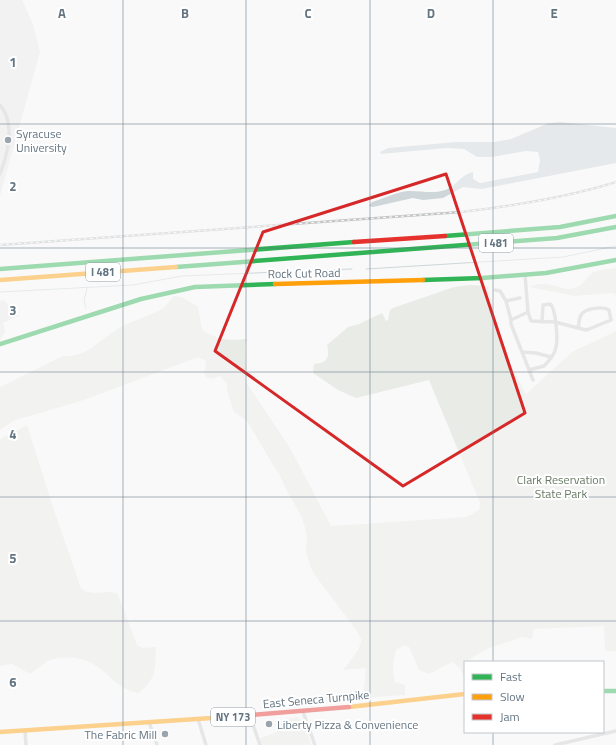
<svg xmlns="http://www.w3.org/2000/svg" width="616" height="745" viewBox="0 0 616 745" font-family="'Titillium Web',sans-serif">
<rect width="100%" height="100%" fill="#f9f9f9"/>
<path fill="#e8e9e9" d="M 0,0 L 22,0 L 33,24 L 40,52 L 0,196 Z
M 4,300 L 19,316 L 3,323 L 5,332 L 0,340 L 0,301 Z"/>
<path fill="#e8ebe6" d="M 1,123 L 6,132 L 0,158 L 0,124 Z
M 616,268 L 616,295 L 613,293 L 575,296 L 529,287 C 549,277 562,293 575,288 C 584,286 587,275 594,272 C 600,269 609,269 616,268 Z
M 470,285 L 488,286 L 502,347 L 526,394 L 572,352 L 616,331 L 616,651 L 605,651 L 604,626 L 534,629 L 532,639 L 522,637 L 487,649 L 465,662 L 465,681 L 460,668 L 452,662 L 429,674 L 419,670 L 409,647 L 404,645 L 396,650 C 393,661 392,671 395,682 L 405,685 L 405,695 L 363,698 L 366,668 L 343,670 C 348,663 362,649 361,639 C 361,633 319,583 312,570 C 310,564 306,556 306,550 C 306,543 308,538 306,532 C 302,512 292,502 284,485 C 281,479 281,475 276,470 L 247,421 L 234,412 L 227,391 L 227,384 L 220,376 L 211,379 L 206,377 L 204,372 L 206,361 C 197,355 194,359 185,362 L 84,400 L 13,421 L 0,430 L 0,387 L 63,356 C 85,358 99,341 116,330 C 130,321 147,317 162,309 C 167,306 169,300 174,296 L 182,297 L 198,307 L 202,330 C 219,340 227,341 247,339 L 245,345 L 246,382 L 290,448 L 331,526 L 466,517 L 479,510 L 480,503 L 429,380 L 356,398 L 338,390 L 313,373 L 314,364 C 328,363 330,357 327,345 L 348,327 L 359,324 L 382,313 L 386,321 L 388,320 L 390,310 L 393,308 L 454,287 Z
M 27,425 L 54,510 L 81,588 C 92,598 107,588 118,594 L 137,645 L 143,648 L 156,647 C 155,670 157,679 138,693 C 121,690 112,678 99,668 C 87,658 63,654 48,661 C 42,665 36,670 30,674 L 12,664 L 0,666 L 0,439 Z
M 297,717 C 306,722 308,736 311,745 L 262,745 L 260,738 L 277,732 L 276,720 Z"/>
<path fill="#ced6d9" d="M 560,122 L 616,128 L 616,163 L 482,189 L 463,187 L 443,198 L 423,200 L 413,198 L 373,207 L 369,206 L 372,202 C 382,199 401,190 411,191 C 423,191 433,194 445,190 C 458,186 458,176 473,172 L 473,179 L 480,183 L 538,172 L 540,160 L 538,152 L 526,151 L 492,157 L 477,157 L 464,149 L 447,148 L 381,154 L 380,152 L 388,148 L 456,142 L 494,142 L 511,139 L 549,123 Z"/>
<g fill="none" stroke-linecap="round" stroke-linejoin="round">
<path stroke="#ced6d9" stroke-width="1" d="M 366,269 L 563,257 L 616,246
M 0,292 L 133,285 L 182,276 L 352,269
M 86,308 L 84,301 L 87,288"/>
<path stroke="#cecfd0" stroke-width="3.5" d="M 0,105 C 16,124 8,153 0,174
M 525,275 L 528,312 L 531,321 L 555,322 L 586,330 L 589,329 L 611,320 L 609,310 C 603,306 585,308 581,315 C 579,318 579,324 578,328
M 495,290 L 500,291 L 506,301 L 511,320
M 506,301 L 520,298
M 528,312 L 511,320 L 511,324 L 533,380
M 522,352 L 536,353 L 551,357
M 529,370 L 544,366 C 548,362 555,354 556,347 C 558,340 556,308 550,304 L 543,305 L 542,322
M 303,712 L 315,745
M 250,716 L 260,745
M 198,719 L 206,745
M 149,722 L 157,745
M 25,730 L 26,745
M 555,745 L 616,731"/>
<path stroke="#30b455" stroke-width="4.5" d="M 445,236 L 560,227 L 616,216
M 176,267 L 557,238 L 616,227
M 0,269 L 354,242
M 423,280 L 482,278 L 546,273 L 616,260
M 0,344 L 141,299 L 195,287 L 275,284
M 603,691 L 616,691"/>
<path stroke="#ff9f0a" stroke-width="4.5" d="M 0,280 L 176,267
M 275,284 L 423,280
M 349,707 L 465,694
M 0,732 L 227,717"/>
<path stroke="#e5322d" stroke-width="4.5" d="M 354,242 L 445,236
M 227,717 L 349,707"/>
<defs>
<path id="rail" d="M 0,245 L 461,212 C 513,206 566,198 616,182"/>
</defs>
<use href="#rail" stroke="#c3c5c6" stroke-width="2.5"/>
<use href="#rail" stroke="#fff" stroke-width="1" stroke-dasharray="3" stroke-linecap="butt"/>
</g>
<path d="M0 0H616V745H0ZM 446,174 L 525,413 L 403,486 L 215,351 L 263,232 Z" fill="#f9f9f9" fill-opacity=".55" fill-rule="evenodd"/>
<path fill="none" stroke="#d62828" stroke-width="3" stroke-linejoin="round" d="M 446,174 L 525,413 L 403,486 L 215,351 L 263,232 Z"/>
<path fill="none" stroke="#657683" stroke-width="1" stroke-opacity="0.55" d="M 123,0 L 123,745M 246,0 L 246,745M 370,0 L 370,745M 493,0 L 493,662M 0,124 L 616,124M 0,248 L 616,248M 0,372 L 616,372M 0,497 L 616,497M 0,621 L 616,621M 493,732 L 493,745"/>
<g fill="#99a4ac" stroke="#fff" stroke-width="1.5">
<circle cx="8" cy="140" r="4"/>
<circle cx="269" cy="724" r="4"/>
<circle cx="165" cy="734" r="4"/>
</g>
<g text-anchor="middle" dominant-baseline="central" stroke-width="4" stroke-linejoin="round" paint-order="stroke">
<g fill="#fff" stroke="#939fa8" stroke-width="1">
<rect x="479" y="234" width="34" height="18" rx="3"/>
<rect x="86" y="263" width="34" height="18" rx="3"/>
<rect x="211" y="708" width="44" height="18" rx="3"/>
</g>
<g font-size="11" font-weight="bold" fill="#657683">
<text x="496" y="243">I 481</text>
<text x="103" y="272">I 481</text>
<text x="233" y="717">NY 173</text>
</g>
<g font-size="12" fill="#657683" stroke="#fff" text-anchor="start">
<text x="16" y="133">Syracuse<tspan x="16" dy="14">University</tspan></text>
<text x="277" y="724">Liberty Pizza &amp; Convenience</text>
<text x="157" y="734" text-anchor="end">The Fabric Mill</text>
</g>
<g font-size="12" fill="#657683" stroke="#fff">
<text transform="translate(304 273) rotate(-1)">Rock Cut Road</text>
<text transform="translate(316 699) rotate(-5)">East Seneca Turnpike</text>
</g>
<g font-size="12" fill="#687a64" stroke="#fff">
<text x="561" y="479">Clark Reservation<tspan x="561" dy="14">State Park</tspan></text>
</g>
</g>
<g font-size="13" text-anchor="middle" font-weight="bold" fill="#657683" stroke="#fff" stroke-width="4" stroke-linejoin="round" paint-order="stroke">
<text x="62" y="18">A</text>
<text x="185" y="18">B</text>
<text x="308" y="18">C</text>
<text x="431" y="18">D</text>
<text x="554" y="18">E</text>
<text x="13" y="67">1</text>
<text x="13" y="191">2</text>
<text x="13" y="315">3</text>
<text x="13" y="439">4</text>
<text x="13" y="563">5</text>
<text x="13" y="687">6</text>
</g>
<rect x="464" y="661" width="140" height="72" fill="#ffffff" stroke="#c1c8cd"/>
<rect x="472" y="674" width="20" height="6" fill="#30b455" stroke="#c1c8cd"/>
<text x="500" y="681" font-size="12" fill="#657683">Fast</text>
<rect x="472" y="694" width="20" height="6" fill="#ff9f0a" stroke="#c1c8cd"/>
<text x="500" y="701" font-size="12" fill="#657683">Slow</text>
<rect x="472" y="714" width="20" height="6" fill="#e5322d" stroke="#c1c8cd"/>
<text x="500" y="721" font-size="12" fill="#657683">Jam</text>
</svg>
